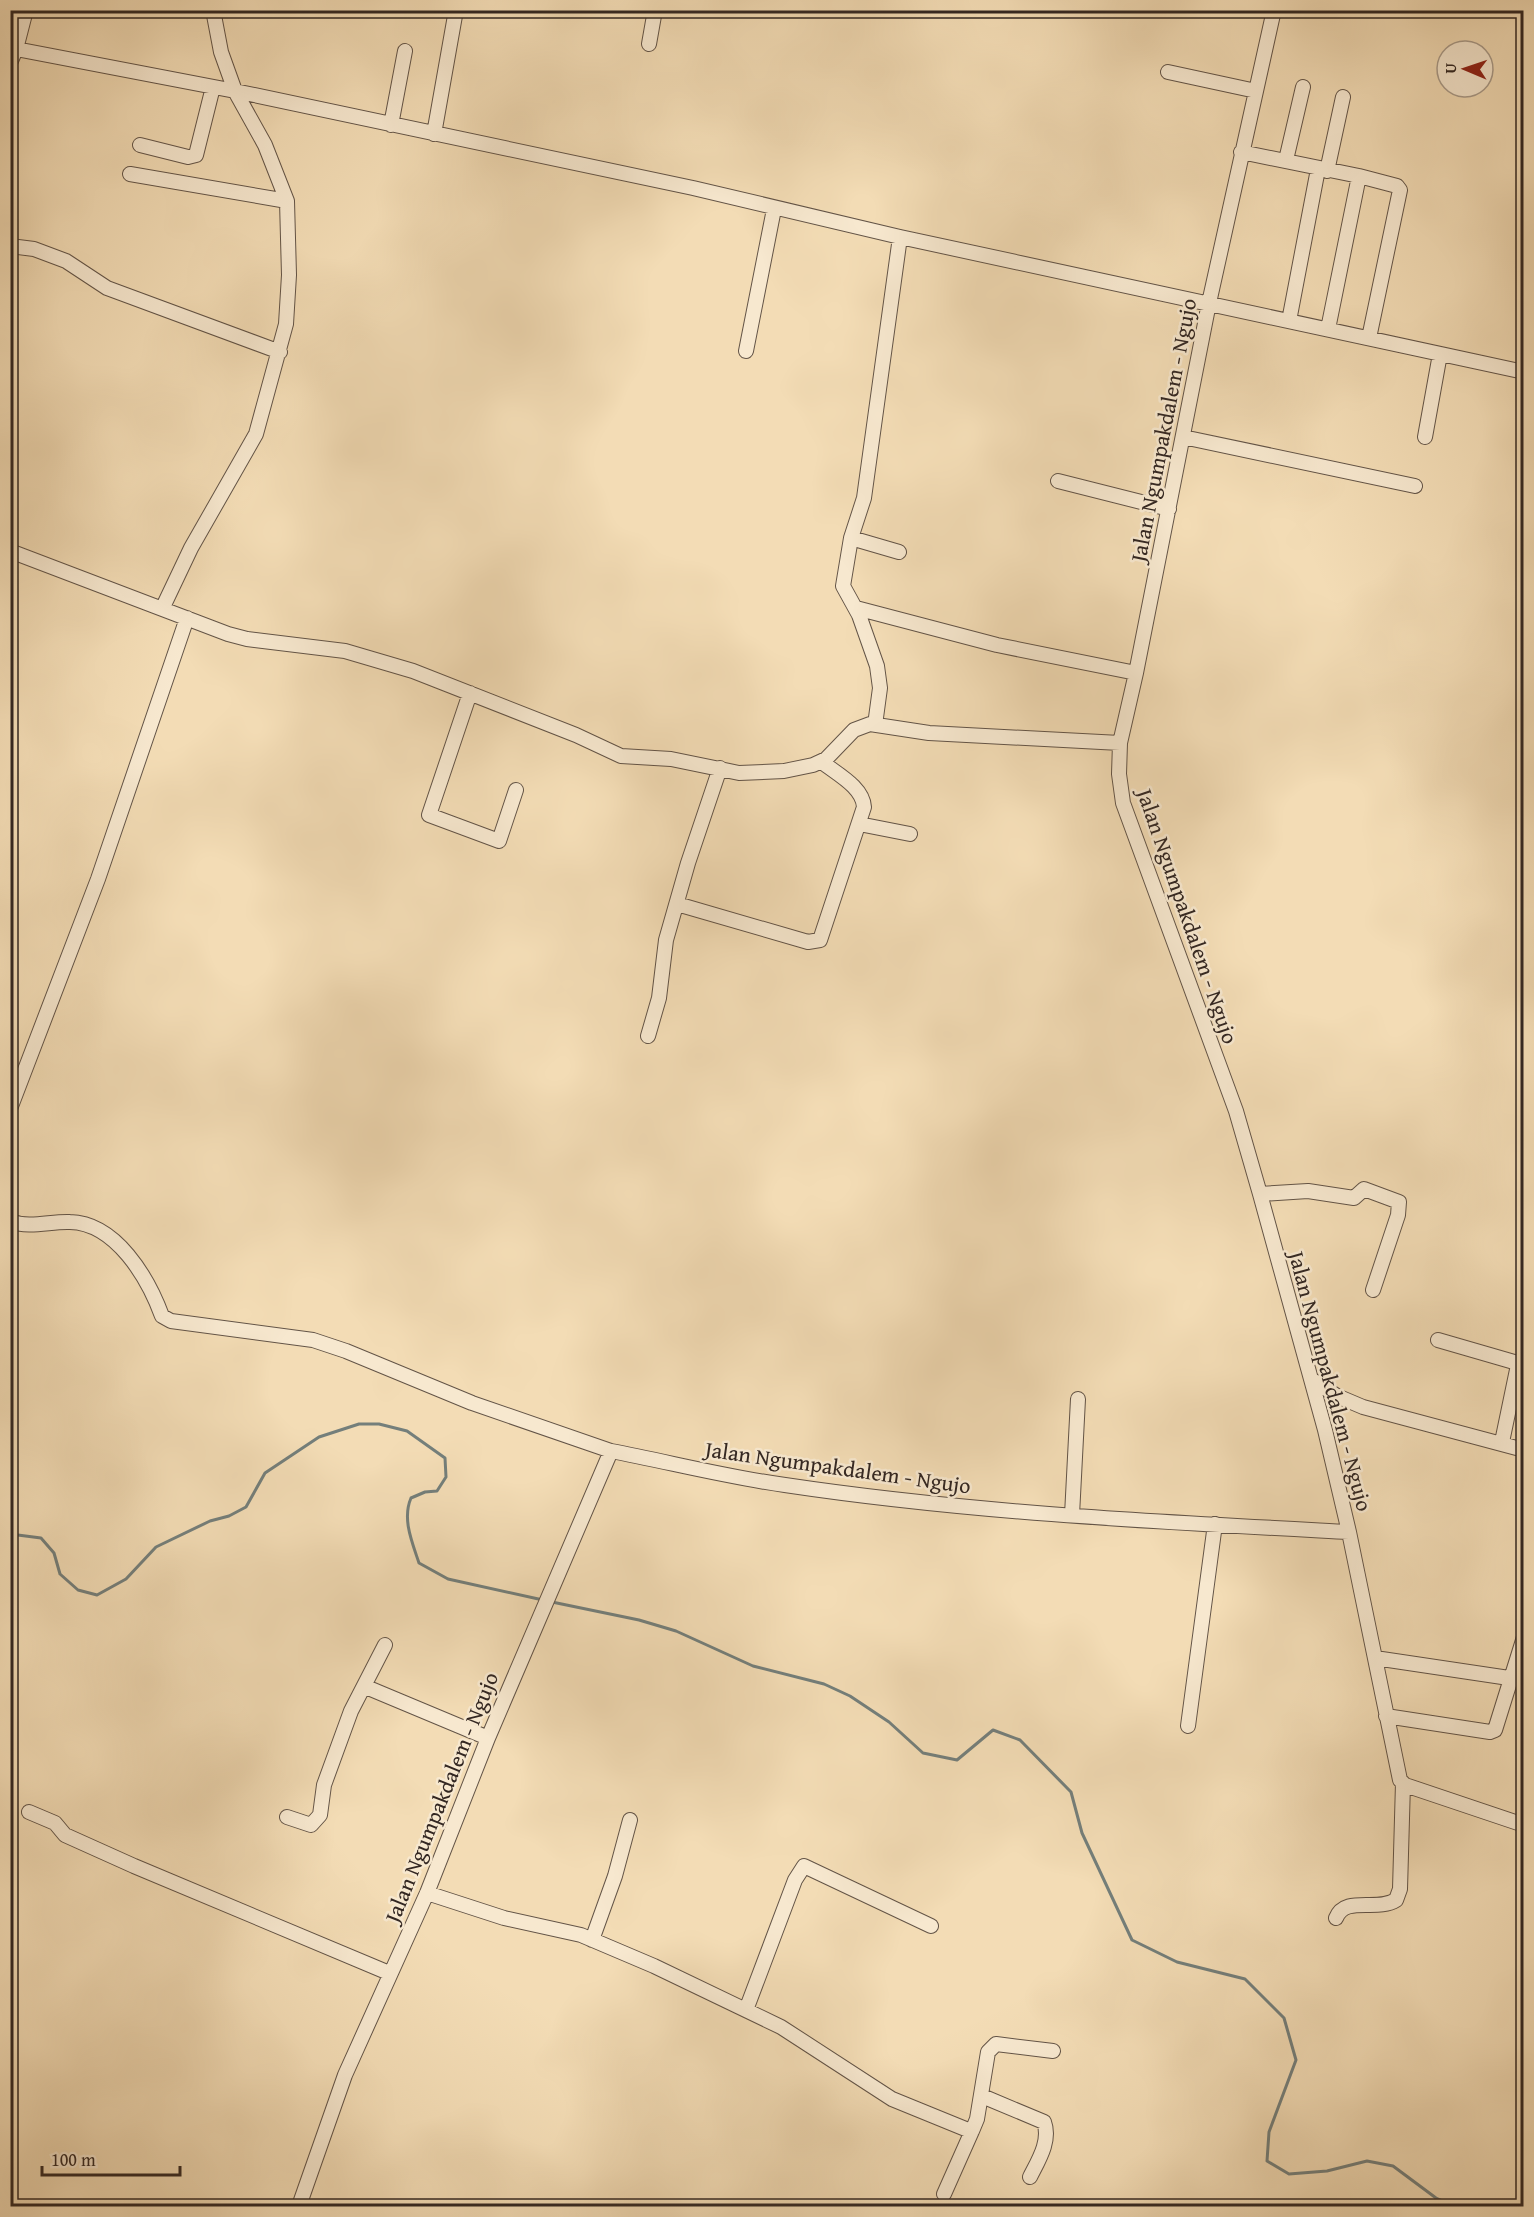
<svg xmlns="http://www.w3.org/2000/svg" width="1534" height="2217" viewBox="0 0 1534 2217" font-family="'Gentium Book Plus',serif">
<rect width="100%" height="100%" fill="#f3dcb5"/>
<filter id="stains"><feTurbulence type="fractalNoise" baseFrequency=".00333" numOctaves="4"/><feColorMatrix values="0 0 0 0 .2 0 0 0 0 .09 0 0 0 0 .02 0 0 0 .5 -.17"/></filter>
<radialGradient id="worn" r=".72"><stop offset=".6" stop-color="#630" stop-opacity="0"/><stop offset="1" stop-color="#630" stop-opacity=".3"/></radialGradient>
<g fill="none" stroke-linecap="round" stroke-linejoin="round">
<path stroke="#747f7b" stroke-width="3" d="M 10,1534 L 41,1538 L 54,1553 L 60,1574 L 78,1590 L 97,1595 L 126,1579 L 156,1547 L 210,1521 L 229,1516 L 246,1507 L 265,1473 L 319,1437 L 359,1424 L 379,1424 L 407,1431 L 445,1458 L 446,1477 L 437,1491 L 425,1492 L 411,1498 C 402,1519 412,1542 419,1563 L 448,1579 L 543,1600
M 552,1602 L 639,1620 L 676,1631 L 753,1666 L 824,1684 L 850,1696 L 889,1722 L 923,1753 L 957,1760 L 993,1730 L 1020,1740 L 1071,1792 L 1082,1833 L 1132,1940 L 1177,1962 L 1245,1979 L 1284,2018 L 1296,2060 L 1269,2132 L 1267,2161 L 1289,2174 L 1327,2171 L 1367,2161 L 1393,2166 L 1436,2198 L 1454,2206"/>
<defs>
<path id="minor" d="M 1274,10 L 1209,303 L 1136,673 L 1120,743 L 1119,774 L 1123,803 L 1236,1111 L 1260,1194 L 1325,1430 L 1349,1532 L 1400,1780 L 1405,1785 L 1524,1825
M 649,44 L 655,10
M 16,49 L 26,10
M 10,63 L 16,49 L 235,91 L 693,188 L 900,237 L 1524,372
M 1168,72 L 1256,91
M 391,125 L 405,51
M 434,134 L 456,10
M 140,145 L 188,157 L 196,155 L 213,87
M 1241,152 L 1359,176 L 1328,329
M 1286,160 L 1303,87
M 1327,171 L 1343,97
M 130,174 L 287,201
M 1359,176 L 1397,186 L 1400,190 L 1369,338
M 10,246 L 34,249 L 66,261 L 107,288 L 280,352
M 1289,321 L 1318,169
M 746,351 L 774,209
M 1183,437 L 1415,486
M 1425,437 L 1440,354
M 1058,481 L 1169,509
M 851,538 L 843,586 L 859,615 L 877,666 L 880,688 L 875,725
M 10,551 L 228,634 L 247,639 L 345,651 L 413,671 L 576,735 L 621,756 L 671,759 L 739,773 L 784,771 L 813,765 L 826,759 L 854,730 L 870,724 L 929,733 L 1120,743
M 899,552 L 851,538 L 864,498 L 900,237
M 163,607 L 191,548 L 256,434 L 286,324 L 289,275 L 287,201 L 265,145 L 235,91 L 221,52 L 213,10
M 856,608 L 997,645 L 1136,673
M 470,693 L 429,815 L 499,841 L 516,790
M 859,824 L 910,834
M 677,904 L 808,942 L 820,940 L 864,807 C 863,787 837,774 822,762
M 648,1036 L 659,998 L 666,940 L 688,863 L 720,768
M 10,1109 L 98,879 L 187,618
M 1260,1194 L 1308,1191 L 1354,1198 L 1364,1189 L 1399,1202 L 1398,1215 L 1373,1290
M 10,1221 C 30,1229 50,1221 70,1222 C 116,1223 148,1278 162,1316 L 171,1321 L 313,1340 L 346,1351 L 472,1403 L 611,1451
M 1438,1340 L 1514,1362 L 1518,1365 L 1502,1442
M 1311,1379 L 1337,1396 L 1363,1407 L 1524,1450
M 1072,1515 L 1078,1399
M 1375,1658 L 1509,1678
M 366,1687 L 488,1738
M 1386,1716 L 1490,1732 L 1495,1730 L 1524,1637
M 1188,1726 L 1215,1524
M 29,1812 L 55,1823 L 65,1835 L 134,1866 L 389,1973
M 287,1817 L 311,1825 L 320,1815 L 324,1785 L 351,1711 L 385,1645
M 427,1893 L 504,1918 L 581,1935 L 654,1966 L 781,2027 L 892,2099 L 968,2130 L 972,2131 L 977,2119 L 988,2052 L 996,2044 L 1053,2051
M 1336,1918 C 1345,1895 1377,1912 1396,1900 L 1400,1889 L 1403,1783
M 592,1940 L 615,1876 L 630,1820
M 746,2010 L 795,1880 L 804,1866 L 931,1926
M 982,2096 L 1044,2122 C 1051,2141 1038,2161 1030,2177
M 944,2194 L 972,2131
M 299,2206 L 345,2075 L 427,1893 L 488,1738 L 611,1451 C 669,1462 726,1477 785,1485 C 972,1513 1161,1522 1349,1532"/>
</defs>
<use href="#minor" stroke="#635447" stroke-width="16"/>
<use href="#minor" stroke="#f7e8cf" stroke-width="14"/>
</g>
<g text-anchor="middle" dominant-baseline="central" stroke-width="5" stroke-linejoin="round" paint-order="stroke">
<g font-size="22" fill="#332722" stroke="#f7e8cf">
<text transform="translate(1163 430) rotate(-79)">Jalan Ngumpakdalem - Ngujo</text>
<text transform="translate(1188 916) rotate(71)">Jalan Ngumpakdalem - Ngujo</text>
<text transform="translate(1331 1381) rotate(75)">Jalan Ngumpakdalem - Ngujo</text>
<text transform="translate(838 1467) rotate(8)">Jalan Ngumpakdalem - Ngujo</text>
<text transform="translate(441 1797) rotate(-68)">Jalan Ngumpakdalem - Ngujo</text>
</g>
</g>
<rect width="1534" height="2217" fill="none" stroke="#f3dcb5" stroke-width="36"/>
<rect x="12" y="12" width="1510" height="2193" fill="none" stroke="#332722" stroke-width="3"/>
<rect x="18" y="18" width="1498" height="2181" fill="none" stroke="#332722" stroke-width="1.5"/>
<g transform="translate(1465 69) rotate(272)"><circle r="28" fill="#f7e8cf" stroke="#a99b8a" stroke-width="1.5"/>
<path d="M0-4.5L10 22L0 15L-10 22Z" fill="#8f2418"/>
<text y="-9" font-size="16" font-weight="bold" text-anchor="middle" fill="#332722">U</text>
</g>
<path d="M42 2166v9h138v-9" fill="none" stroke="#332722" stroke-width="3"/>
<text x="51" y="2166" font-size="18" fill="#332722" stroke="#f7e8cf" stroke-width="4.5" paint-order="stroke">100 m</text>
<rect width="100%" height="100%" filter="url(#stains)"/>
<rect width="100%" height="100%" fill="url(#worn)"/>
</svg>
